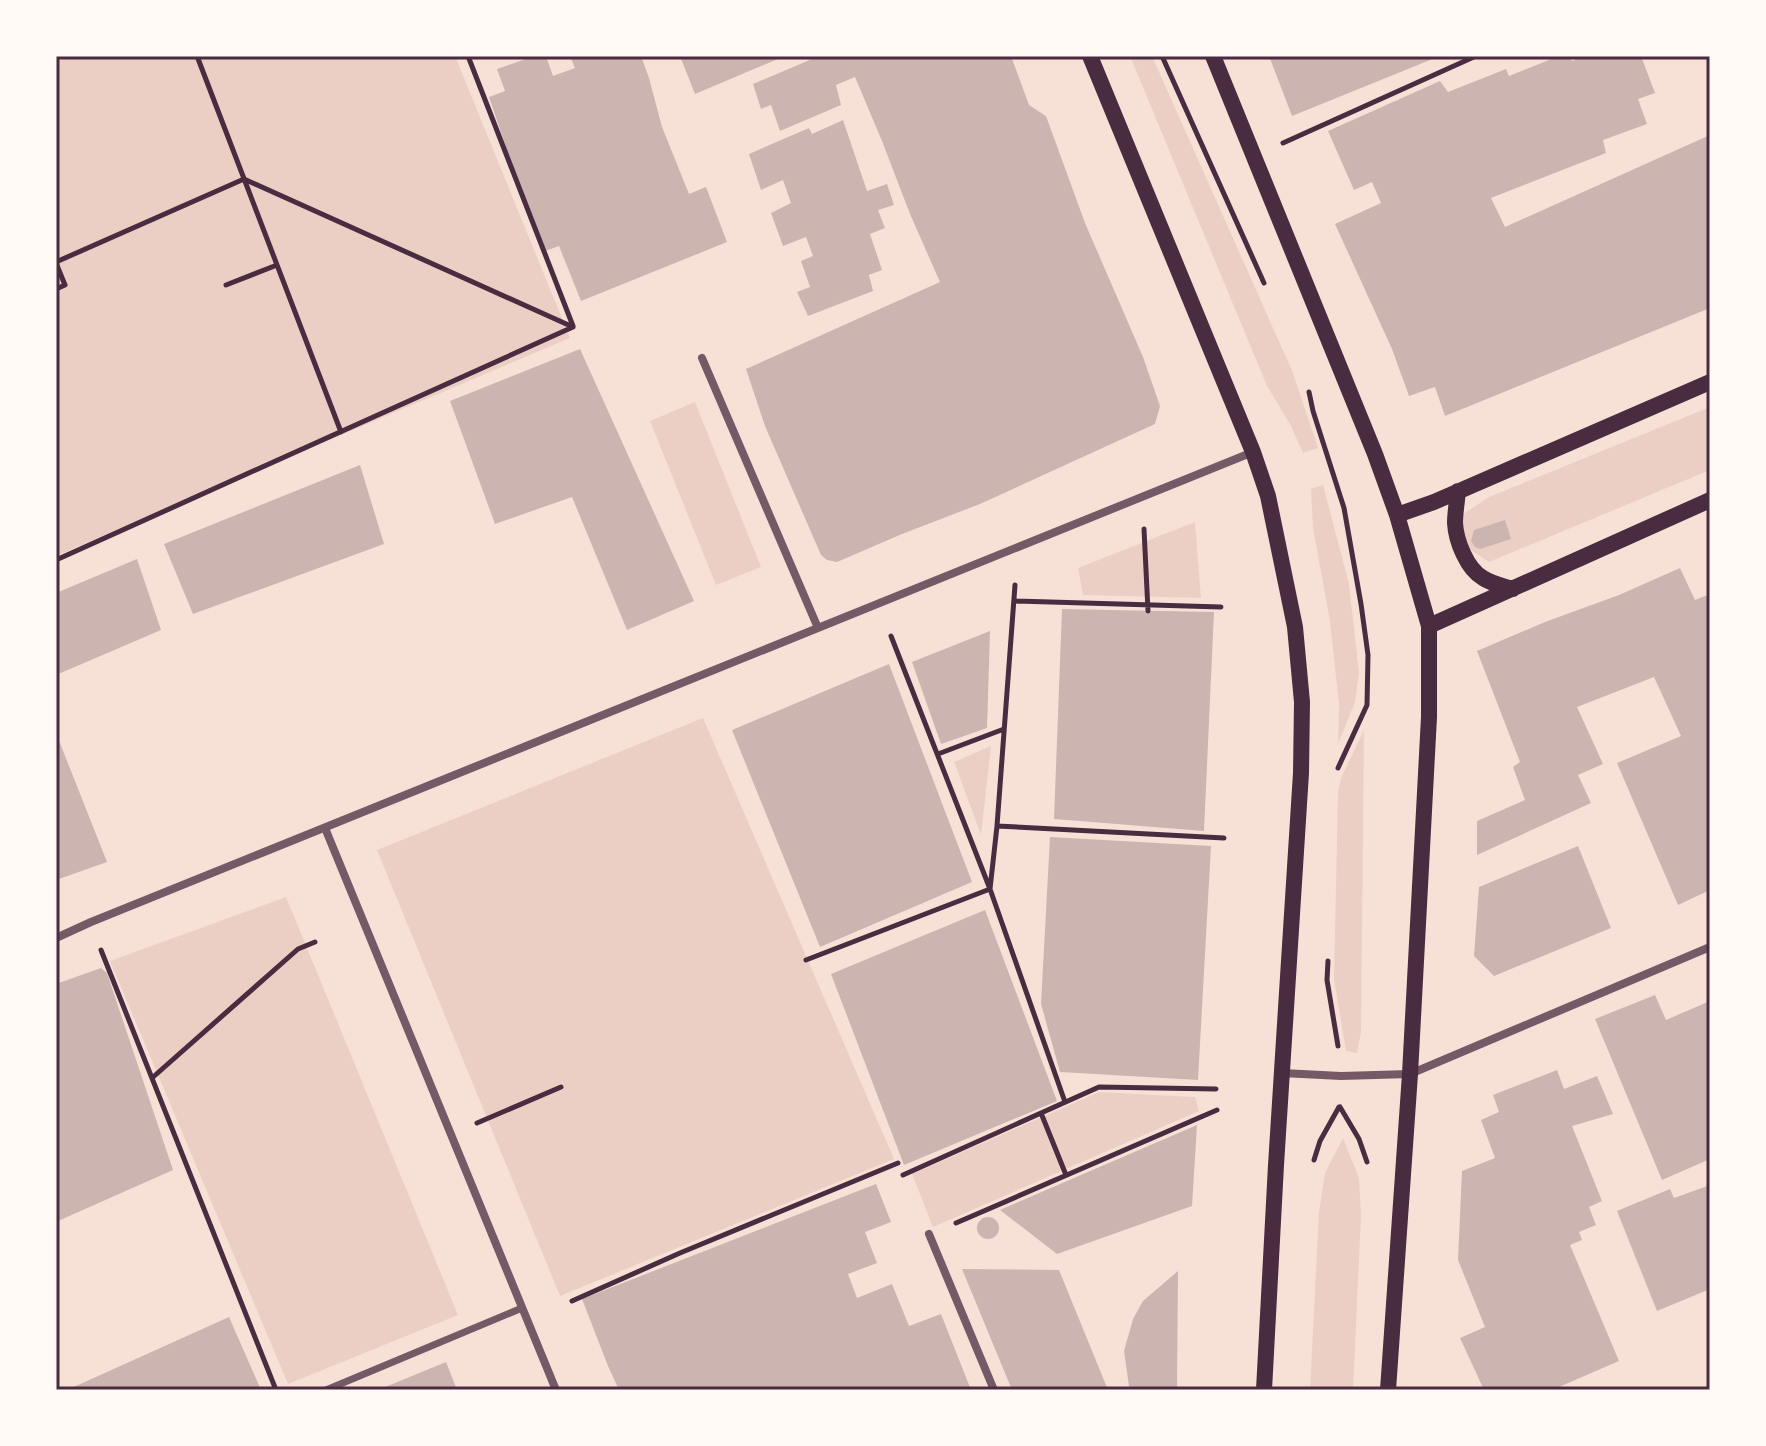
<svg xmlns="http://www.w3.org/2000/svg" width="1766" height="1446" viewBox="0 0 1766 1446" font-family="Bitter,serif">
<rect width="100%" height="100%" fill="#f7e1d7"/>
<path fill="#ebcfc5" d="M 56,56 L 455,56 L 570,338 L 56,556 Z
M 1130,56 L 1152,56 L 1293,373 L 1318,448 L 1303,453 L 1291,426 L 1267,386 Z
M 695,402 L 761,567 L 716,585 L 650,421 Z
M 1710,407 L 1710,470 L 1489,562 L 1466,547 L 1462,530 L 1463,514 L 1489,497 Z
M 1323,485 L 1349,584 L 1359,673 L 1355,702 L 1338,744 L 1339,705 L 1330,621 L 1313,528 L 1311,489 Z
M 1195,522 L 1201,598 L 1083,595 L 1078,568 Z
M 703,718 L 894,1159 L 560,1296 L 377,850 Z
M 1364,730 L 1361,1032 L 1357,1053 L 1346,1051 L 1334,979 L 1338,792 L 1341,778 Z
M 991,746 L 981,835 L 954,762 Z
M 286,897 L 458,1315 L 288,1384 L 110,961 Z
M 1099,1092 L 1195,1097 L 1199,1111 L 933,1227 L 912,1174 Z
M 1343,1138 L 1359,1178 L 1361,1216 L 1353,1390 L 1310,1390 L 1319,1212 L 1325,1173 Z"/>
<path fill="#ccb4b1" d="M 534,56 L 546,56 L 553,76 L 575,68 L 570,56 L 641,56 L 649,78 L 662,127 L 689,194 L 706,187 L 727,242 L 581,301 L 559,246 L 545,251 L 519,185 L 489,97 L 505,91 L 497,69 Z
M 680,56 L 785,56 L 695,94 Z
M 819,56 L 1011,56 L 1029,105 L 1046,116 L 1085,223 L 1143,357 L 1160,406 L 1155,424 L 980,504 L 902,534 L 837,562 L 827,560 L 821,555 L 765,426 L 746,369 L 940,282 L 910,214 L 882,141 L 855,77 L 836,85 L 841,105 L 780,131 L 771,105 L 761,109 L 753,84 Z
M 1269,56 L 1440,56 L 1292,116 Z
M 1559,56 L 1569,56 L 1572,61 L 1584,56 L 1641,56 L 1655,93 L 1638,99 L 1647,124 L 1603,140 L 1606,153 L 1491,198 L 1505,227 L 1710,135 L 1710,308 L 1445,416 L 1435,387 L 1409,396 L 1392,349 L 1335,224 L 1381,203 L 1372,182 L 1354,190 L 1328,131 L 1440,81 L 1448,92 L 1506,69 L 1509,76 Z
M 843,120 L 867,191 L 887,184 L 894,205 L 878,210 L 885,228 L 870,234 L 882,270 L 869,275 L 873,291 L 808,316 L 797,292 L 810,287 L 801,261 L 813,256 L 806,237 L 783,246 L 771,213 L 791,203 L 783,180 L 761,190 L 749,154 L 809,128 L 812,134 Z
M 580,349 L 694,601 L 627,630 L 572,497 L 495,524 L 450,401 Z
M 360,465 L 384,544 L 193,614 L 164,544 Z
M 1505,520 L 1511,539 L 1480,549 L 1475,547 L 1471,541 L 1474,530 Z
M 137,559 L 161,630 L 56,675 L 56,593 Z
M 1680,568 L 1695,600 L 1710,594 L 1710,890 L 1678,905 L 1617,763 L 1681,736 L 1654,677 L 1577,707 L 1603,764 L 1578,775 L 1591,803 L 1477,855 L 1477,821 L 1525,800 L 1513,767 L 1520,762 L 1477,651 L 1545,622 L 1619,595 Z
M 1062,609 L 1214,612 L 1204,831 L 1054,819 Z
M 990,631 L 987,728 L 941,744 L 912,662 Z
M 889,664 L 972,882 L 820,947 L 732,730 Z
M 56,733 L 107,862 L 56,880 Z
M 1050,837 L 1211,846 L 1198,1080 L 1060,1072 L 1041,1004 Z
M 1578,846 L 1611,928 L 1494,976 L 1474,956 L 1479,887 Z
M 985,910 L 1057,1101 L 904,1165 L 831,974 Z
M 101,968 L 107,973 L 173,1170 L 58,1221 L 56,1214 L 56,984 Z
M 1655,995 L 1666,1020 L 1710,1001 L 1710,1159 L 1662,1180 L 1595,1019 Z
M 1557,1070 L 1564,1089 L 1597,1076 L 1613,1114 L 1572,1126 L 1602,1201 L 1589,1207 L 1596,1225 L 1579,1232 L 1582,1240 L 1570,1245 L 1619,1361 L 1552,1390 L 1484,1390 L 1460,1338 L 1485,1327 L 1458,1260 L 1462,1171 L 1495,1158 L 1481,1120 L 1499,1112 L 1493,1095 Z
M 1197,1125 L 1192,1206 L 1057,1254 L 1000,1210 Z
M 876,1184 L 891,1222 L 865,1232 L 877,1263 L 848,1274 L 857,1298 L 892,1284 L 909,1326 L 941,1314 L 971,1390 L 619,1390 L 608,1366 L 582,1299 Z
M 1710,1185 L 1710,1282 L 1707,1284 L 1710,1289 L 1657,1311 L 1617,1211 L 1670,1189 L 1674,1198 Z
M977 1228a11 11 0 1 1 22 0a11 11 0 1 1-22 0Z
M 962,1269 L 1059,1270 L 1108,1390 L 1012,1390 Z
M 1178,1271 L 1177,1390 L 1131,1390 L 1129,1386 L 1124,1351 L 1133,1319 L 1143,1301 Z
M 229,1317 L 261,1390 L 67,1390 Z
M 446,1362 L 457,1390 L 378,1390 Z"/>
<g fill="none" stroke-linecap="round" stroke-linejoin="round">
<path stroke="#4a2c40" stroke-width="5" d="M 197,56 L 341,432
M 468,56 L 573,326
M 1162,56 L 1264,283
M 1283,143 L 1476,56
M 56,262 L 244,179 L 573,327
M 56,263 L 65,285 L 56,289
M 226,285 L 277,265
M 1309,392 L 1313,411 L 1344,508 L 1361,604 L 1368,655 L 1367,705 L 1338,768
M 1144,529 L 1148,611
M 56,560 L 573,327
M 1014,601 L 1221,607
M 891,636 L 990,889 L 1065,1102
M 938,754 L 1004,729
M 997,826 L 1224,838
M 101,950 L 276,1390
M 806,960 L 990,889 L 997,826 L 1015,585
M 1328,961 L 1327,980 L 1338,1046
M 152,1078 L 298,949 L 315,942
M 1340,1107 L 1359,1139 L 1367,1162
M 1041,1113 L 1066,1175
M 477,1123 L 561,1087
M 1314,1160 L 1320,1141 L 1339,1107
M 903,1175 L 1099,1087 L 1216,1089
M 956,1223 L 1217,1110
M 572,1301 L 680,1253 L 898,1163"/>
<path stroke="#755966" stroke-width="7" d="M 326,1390 L 522,1308"/>
<path stroke="#755966" stroke-width="8" d="M 702,358 L 818,628
M 325,828 L 556,1390
M 56,938 L 91,922 L 1253,452
M 1282,1073 L 1341,1076 L 1410,1074 L 1710,947
M 929,1234 L 994,1390"/>
<path stroke="#4a2c40" stroke-width="16" d="M 1090,56 L 1253,452 L 1268,496 L 1295,627 L 1302,702 L 1301,773 L 1276,1165 L 1264,1390
M 1213,56 L 1375,454 L 1397,515 L 1429,626 L 1429,717 L 1410,1074 L 1388,1390
M 1458,491 C 1457,502 1455,513 1455,523 C 1456,541 1467,569 1483,578 C 1492,584 1503,586 1513,589
M 1397,515 L 1434,502 L 1710,382
M 1429,626 L 1710,500"/>
</g>
<rect width="1766" height="1446" fill="none" stroke="#fffaf5" stroke-width="116"/>
<rect x="58" y="58" width="1650" height="1330" fill="none" stroke="#4a2c40" stroke-width="3"/>
</svg>
